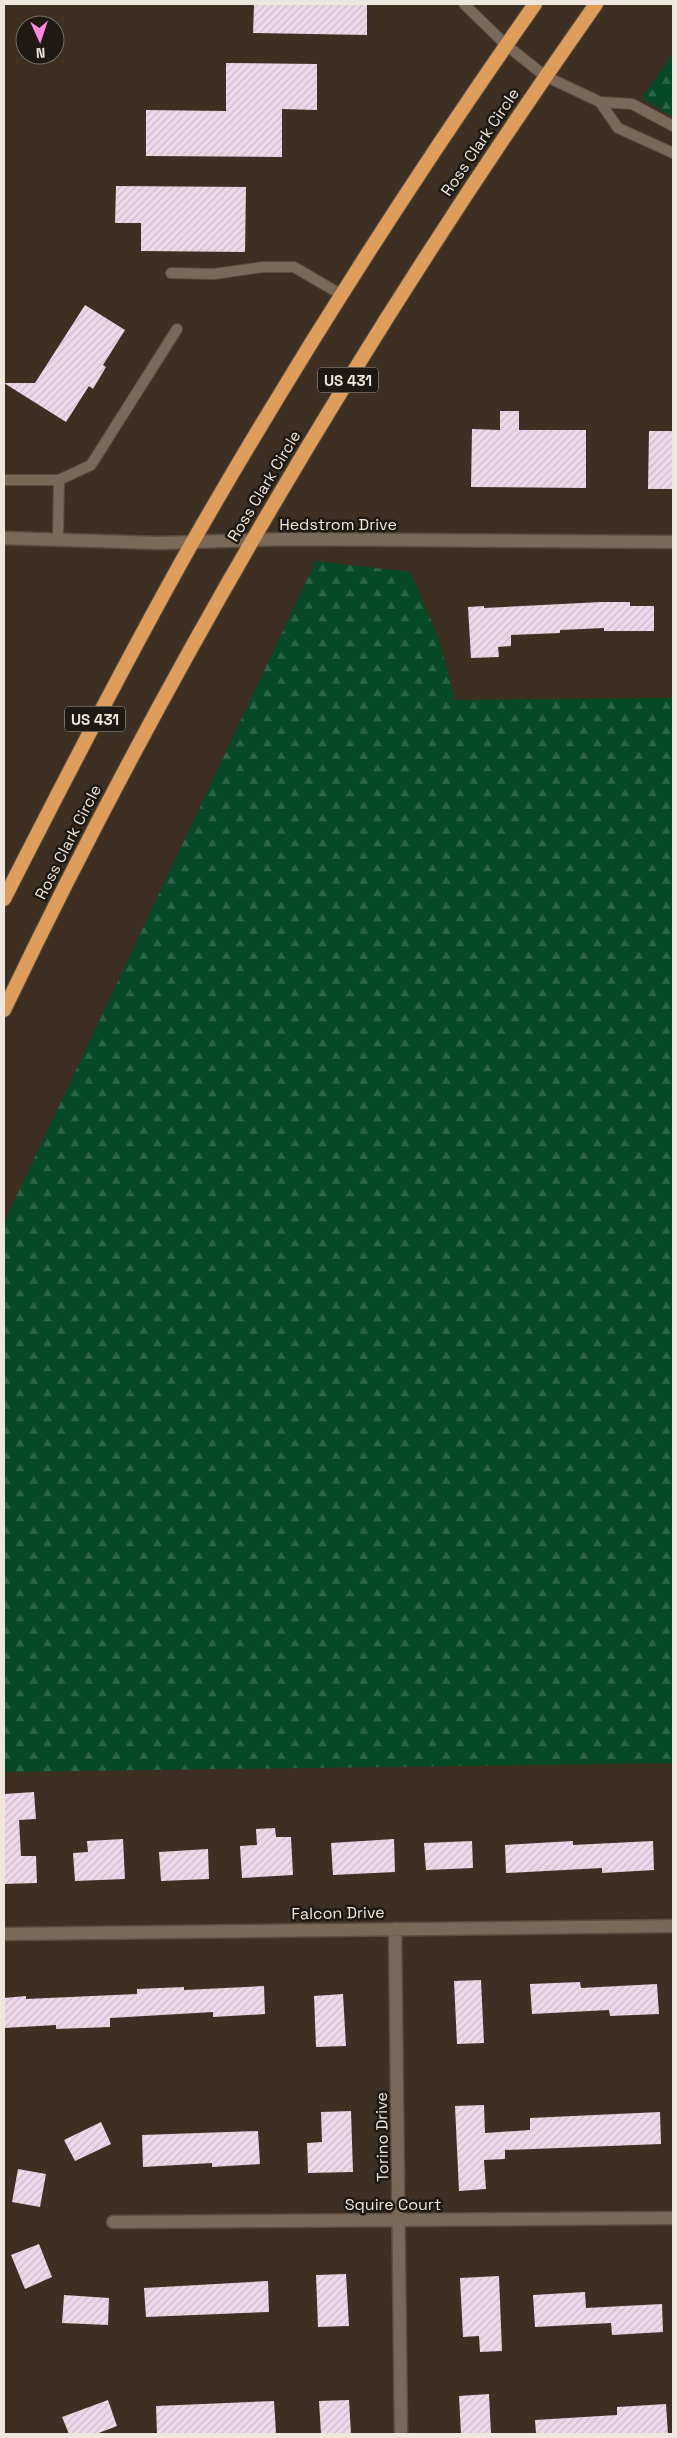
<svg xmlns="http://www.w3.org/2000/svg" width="677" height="2438" viewBox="0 0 677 2438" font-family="'Space Grotesk',sans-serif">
<defs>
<pattern id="forest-firs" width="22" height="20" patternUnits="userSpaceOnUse" patternTransform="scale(1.25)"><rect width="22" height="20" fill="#064a27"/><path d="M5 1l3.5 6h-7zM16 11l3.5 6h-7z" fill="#2b6446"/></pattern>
<pattern id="building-hatch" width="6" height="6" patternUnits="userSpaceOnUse" patternTransform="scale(1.25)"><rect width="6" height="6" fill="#ebd9ea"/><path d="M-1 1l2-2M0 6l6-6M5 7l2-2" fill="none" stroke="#cabbc9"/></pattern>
</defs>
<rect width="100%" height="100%" fill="#3d3022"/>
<path fill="url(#forest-firs)" d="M 673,53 L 673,117 L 642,98 Z
M 316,561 L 410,572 L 438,637 L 455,700 L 673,698 L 673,1763 L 4,1772 L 4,1223 Z"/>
<path fill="url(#building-hatch)" d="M 254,4 L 367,4 L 367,35 L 253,33 Z
M 226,63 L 317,64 L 317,110 L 282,109 L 282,157 L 146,156 L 146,110 L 226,111 Z
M 116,186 L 246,187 L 245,252 L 141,251 L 141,223 L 115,223 Z
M 85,305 L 125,330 L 103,365 L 106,367 L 93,389 L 89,386 L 66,422 L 4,383 L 35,383 Z
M 500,411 L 519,411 L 519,430 L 586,430 L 586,488 L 471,487 L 472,429 L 500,430 Z
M 649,431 L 673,431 L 673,489 L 648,489 Z
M 601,602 L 630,602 L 630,606 L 654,606 L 654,631 L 604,631 L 604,628 L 560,630 L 560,633 L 511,635 L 511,646 L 498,647 L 499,657 L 471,658 L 468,607 L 484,606 L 484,608 Z
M 34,1792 L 36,1819 L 19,1820 L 21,1856 L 36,1856 L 37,1883 L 4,1884 L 4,1794 Z
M 275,1828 L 276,1837 L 291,1837 L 293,1875 L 242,1878 L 240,1846 L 257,1845 L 256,1829 Z
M 123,1839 L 125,1879 L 75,1881 L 73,1853 L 88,1852 L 87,1841 Z
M 394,1839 L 395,1872 L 333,1875 L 331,1843 Z
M 472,1841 L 473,1868 L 426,1870 L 424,1843 Z
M 573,1841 L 573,1845 L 653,1841 L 654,1870 L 602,1873 L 602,1868 L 506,1873 L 505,1845 Z
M 208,1849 L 209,1879 L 161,1881 L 159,1852 Z
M 481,1980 L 484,2043 L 457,2044 L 454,1981 Z
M 580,1982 L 581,1988 L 657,1984 L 659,2014 L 610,2016 L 609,2010 L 532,2014 L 530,1984 Z
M 264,1986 L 265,2014 L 213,2017 L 213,2012 L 110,2018 L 110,2027 L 56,2029 L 56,2025 L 4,2028 L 4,1998 L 26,1996 L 26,1999 L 137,1994 L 137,1989 L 184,1987 L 184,1990 Z
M 343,1994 L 346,2046 L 316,2047 L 314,1996 Z
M 484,2105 L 485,2133 L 530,2130 L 530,2118 L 660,2112 L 661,2144 L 505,2150 L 505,2159 L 484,2160 L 486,2189 L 459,2191 L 455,2106 Z
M 351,2111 L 353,2172 L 308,2173 L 307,2143 L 322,2142 L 321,2112 Z
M 101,2122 L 111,2144 L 75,2161 L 64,2140 Z
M 258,2131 L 260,2164 L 212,2167 L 212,2163 L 143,2167 L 142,2135 Z
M 18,2169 L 46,2174 L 40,2207 L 12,2202 Z
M 39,2244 L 52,2277 L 25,2289 L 11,2255 Z
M 346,2274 L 349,2326 L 318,2327 L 316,2275 Z
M 499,2276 L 502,2351 L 480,2352 L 479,2336 L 463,2337 L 460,2278 Z
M 268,2281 L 269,2312 L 146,2317 L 144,2288 Z
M 585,2292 L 586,2308 L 662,2304 L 663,2332 L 612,2335 L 611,2323 L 535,2327 L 533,2295 Z
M 64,2295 L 109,2298 L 108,2325 L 62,2323 Z
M 489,2394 L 491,2434 L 461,2434 L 459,2396 Z
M 108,2400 L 117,2426 L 96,2434 L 69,2434 L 62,2417 Z
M 349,2400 L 351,2434 L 321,2434 L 319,2401 Z
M 274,2401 L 276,2433 L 157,2434 L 156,2406 Z
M 666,2404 L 668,2434 L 536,2434 L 535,2420 L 617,2415 L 617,2407 Z"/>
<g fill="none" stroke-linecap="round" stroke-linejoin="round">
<defs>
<path id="service" d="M 464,4 L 506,45 L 545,76 L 600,102 L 632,104 L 673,126
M 600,102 L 618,128 L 673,153
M 171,273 L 214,274 L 263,267 L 294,267 L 342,295
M 4,480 L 59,480 L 58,540
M 59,480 L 91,465 L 177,329"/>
<path id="minor" d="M 395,1929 L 401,2434
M 4,1934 L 673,1926
M 113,2222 L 673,2218"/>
<path id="tertiary" d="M 4,538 L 159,543 L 285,539 L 673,542"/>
<path id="trunk" d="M 4,899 C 65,779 126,660 192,543 C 298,358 413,178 535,4
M 4,1010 C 172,659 372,323 596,4"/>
</defs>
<use href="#service" stroke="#594e41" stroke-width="12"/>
<use href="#minor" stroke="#594e41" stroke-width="15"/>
<use href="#tertiary" stroke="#594e41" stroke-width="15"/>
<use href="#trunk" stroke="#594e41" stroke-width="16"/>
<use href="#service" stroke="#786959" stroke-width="10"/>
<use href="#minor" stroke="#786959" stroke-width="12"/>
<use href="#tertiary" stroke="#786959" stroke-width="12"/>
<use href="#trunk" stroke="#de9d5a" stroke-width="14"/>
</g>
<g text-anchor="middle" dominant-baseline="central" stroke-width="5" stroke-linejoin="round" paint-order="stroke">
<g fill="#1f1913" stroke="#b1a8a1" stroke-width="1">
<rect x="318" y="367.5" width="60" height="25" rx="4"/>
<rect x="65" y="706.5" width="60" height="25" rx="4"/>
</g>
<g font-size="15" font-weight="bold" fill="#efe6de">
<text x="348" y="380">US 431</text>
<text x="95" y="719">US 431</text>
</g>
<g font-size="16" fill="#efe6de" stroke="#1f1913">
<text transform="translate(480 142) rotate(-56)">Ross Clark Circle</text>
<text transform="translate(264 486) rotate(-59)">Ross Clark Circle</text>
<text x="338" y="524">Hedstrom Drive</text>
<text transform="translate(68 842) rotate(-63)">Ross Clark Circle</text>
<text transform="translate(338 1913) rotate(-1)">Falcon Drive</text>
<text transform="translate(382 2137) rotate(-91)">Torino Drive</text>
<text x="393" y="2204">Squire Court</text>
</g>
</g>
<rect width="677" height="2438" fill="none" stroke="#efe6de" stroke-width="10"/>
<g transform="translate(40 40) rotate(177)"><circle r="24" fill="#1f1913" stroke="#726b64"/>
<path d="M0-4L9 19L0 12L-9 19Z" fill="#fd86e1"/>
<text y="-8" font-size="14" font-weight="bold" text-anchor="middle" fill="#efe6de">N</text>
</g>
</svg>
